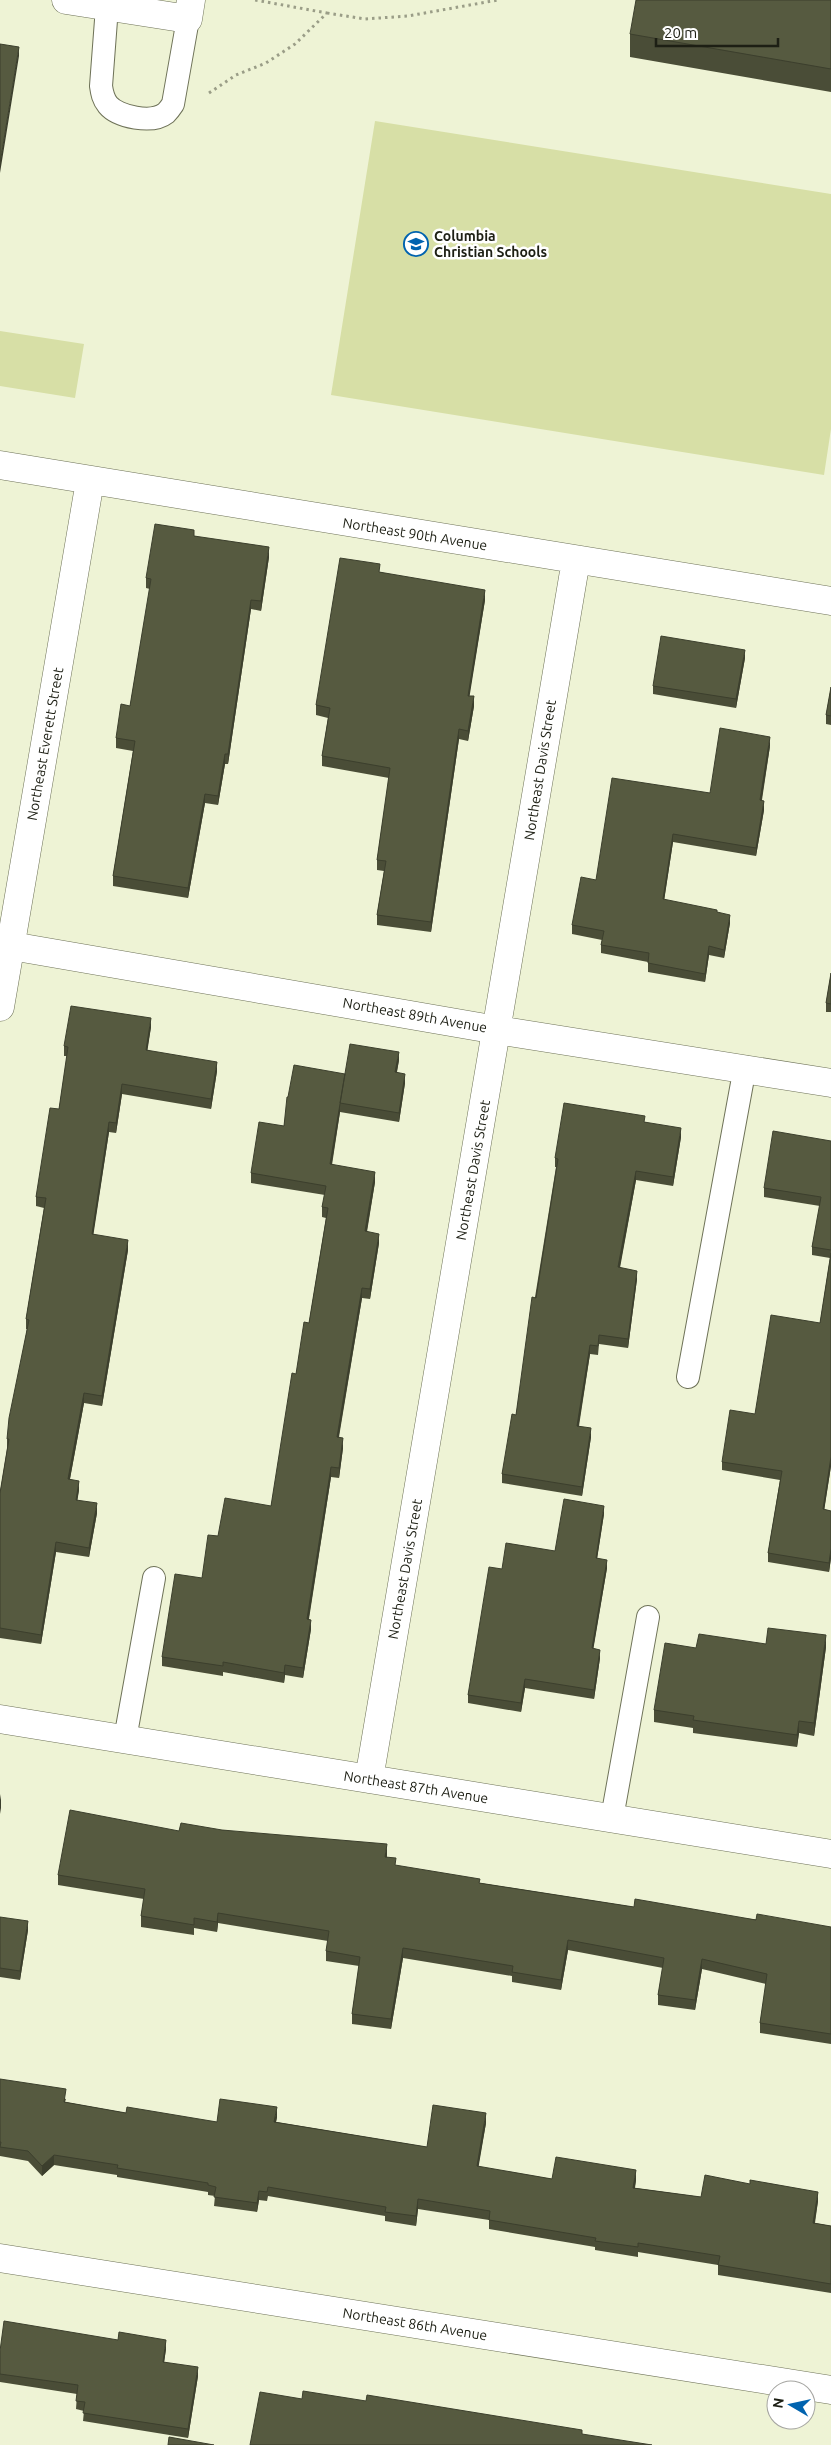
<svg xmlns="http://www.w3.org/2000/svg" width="831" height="2445" viewBox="0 0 831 2445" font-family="Ubuntu,sans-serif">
<rect width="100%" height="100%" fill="#eef3d5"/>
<path fill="#d7dfa6" d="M 375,121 L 831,194 L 831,429 L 824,475 L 331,395 Z
M 0,331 L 84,344 L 75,398 L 0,386 Z"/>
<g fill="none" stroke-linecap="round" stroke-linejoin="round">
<defs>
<path id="lane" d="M 107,7 L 101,86 C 102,93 103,99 108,105 C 118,117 152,124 166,113 C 168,111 171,107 173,104 L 188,19
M 688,1377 L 745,1067
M 125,1739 L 154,1578
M 612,1818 L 648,1617"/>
<path id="street" d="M 66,0 L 188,19 L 191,0
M 0,465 L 831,601
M 0,944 L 497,1030 L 831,1083
M 0,1007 L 90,481
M 0,1719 L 831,1854
M 369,1779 L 576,560
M 0,2258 L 831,2390"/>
</defs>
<use href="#lane" stroke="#6e7258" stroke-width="24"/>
<use href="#street" stroke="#6e7258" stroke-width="29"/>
<path stroke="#9a9d87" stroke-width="3" stroke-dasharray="2.5 4" stroke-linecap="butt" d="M 327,13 L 365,19 L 408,16 L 498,0
M 209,93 L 236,75 L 266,63 L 295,44 L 327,13 L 255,0"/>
<use href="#lane" stroke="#fff" stroke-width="22"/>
<use href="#street" stroke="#fff" stroke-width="28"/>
</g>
<path fill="#4a4d37" d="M 831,0 L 831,92 L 630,57 L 630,34 Z
M 194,536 L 269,557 L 261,611 L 251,609 L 228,764 L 225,764 L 218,805 L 205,803 L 188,898 L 113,886 L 113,876 L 133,751 L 116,748 L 116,738 L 130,706 L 150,589 L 146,588 L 146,578 Z
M 380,572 L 485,600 L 469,696 L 474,706 L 468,741 L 459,739 L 431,932 L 377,925 L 377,915 L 384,871 L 377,870 L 377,860 L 389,778 L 322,766 L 322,756 L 328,718 L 316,715 L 316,705 Z
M 745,658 L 736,708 L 653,694 L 653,686 Z
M 831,687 L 831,725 L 826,724 L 826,715 Z
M 770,746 L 762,800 L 764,810 L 756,856 L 673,842 L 664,900 L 717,912 L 730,923 L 724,958 L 709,955 L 705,982 L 648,972 L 648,962 L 601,953 L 601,945 L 602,940 L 572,934 L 572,925 L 596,880 L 710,793 Z
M 831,973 L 831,1012 L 826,1012 L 826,1003 Z
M 151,1027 L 147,1050 L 217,1071 L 211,1109 L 122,1094 L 116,1133 L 109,1132 L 93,1234 L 128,1250 L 102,1406 L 84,1403 L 70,1479 L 79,1490 L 77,1500 L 97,1513 L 89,1557 L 56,1552 L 41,1644 L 0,1638 L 0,1493 L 7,1449 L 7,1439 L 27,1329 L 26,1329 L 26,1319 L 44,1208 L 36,1206 L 36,1197 L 59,1109 L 67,1056 L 64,1056 L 64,1046 Z
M 399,1060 L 397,1072 L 405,1083 L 399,1122 L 340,1112 L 332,1165 L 375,1182 L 367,1232 L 379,1243 L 370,1299 L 362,1298 L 339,1437 L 343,1448 L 339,1478 L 331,1477 L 309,1619 L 311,1629 L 303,1678 L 285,1675 L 284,1683 L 223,1672 L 223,1676 L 162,1666 L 162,1657 L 202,1578 L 218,1536 L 271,1506 L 296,1374 L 309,1323 L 326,1218 L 322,1217 L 322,1207 L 325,1195 L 251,1183 L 251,1173 L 284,1126 L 288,1097 L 345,1074 Z
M 645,1122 L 681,1137 L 673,1186 L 636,1180 L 620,1268 L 637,1279 L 628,1348 L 599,1344 L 598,1355 L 590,1354 L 579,1426 L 591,1437 L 582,1496 L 502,1483 L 502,1474 L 516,1415 L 556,1167 L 555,1167 L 555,1158 Z
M 831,1141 L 831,1466 L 824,1510 L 831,1511 L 831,1558 L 829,1572 L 768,1562 L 768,1553 L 780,1480 L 722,1470 L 722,1462 L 820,1323 L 830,1258 L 812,1255 L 812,1247 L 820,1206 L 764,1197 L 764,1188 Z
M 604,1514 L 597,1558 L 607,1568 L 593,1649 L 600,1658 L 594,1699 L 525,1688 L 521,1712 L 468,1703 L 468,1695 L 502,1569 L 555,1551 Z
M 766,1644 L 826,1647 L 814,1736 L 799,1733 L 797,1747 L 693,1733 L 693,1728 L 654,1722 L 654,1710 L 696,1648 Z
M 222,1830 L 387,1854 L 387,1857 L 396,1866 L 480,1883 L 634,1907 L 831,1927 L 831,2044 L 760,2033 L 760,2023 L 766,1984 L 702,1969 L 695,2010 L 658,2005 L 658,1995 L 663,1968 L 568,1950 L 561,1990 L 512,1982 L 512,1976 L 403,1958 L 391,2029 L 352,2024 L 352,2014 L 359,1966 L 326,1961 L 326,1951 L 328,1941 L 218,1923 L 217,1932 L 194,1928 L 194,1935 L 141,1927 L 141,1916 L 144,1899 L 58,1885 L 58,1875 L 179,1831 Z
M 0,1917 L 28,1930 L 20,1980 L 0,1977 Z
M 0,2079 L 66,2099 L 65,2102 L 126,2113 L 217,2122 L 277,2117 L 276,2122 L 427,2147 L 486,2123 L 478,2167 L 552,2179 L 636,2180 L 635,2188 L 701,2197 L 818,2201 L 815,2223 L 831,2226 L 831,2293 L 718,2275 L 718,2265 L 638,2252 L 638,2257 L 595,2250 L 595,2247 L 489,2229 L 489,2220 L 418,2209 L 416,2226 L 385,2221 L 385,2216 L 268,2196 L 267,2201 L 259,2200 L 257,2212 L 214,2206 L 215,2196 L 208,2195 L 208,2192 L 117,2177 L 117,2175 L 54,2165 L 42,2176 L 28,2161 L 0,2156 Z
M 166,2349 L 164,2362 L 198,2376 L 188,2438 L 83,2421 L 84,2411 L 76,2409 L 77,2394 L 0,2382 L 0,2351 Z"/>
<path fill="#3c3f2d" d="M 19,47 L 19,56 L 0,173 L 0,164 Z
M 269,547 L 269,557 L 261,611 L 261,601 Z
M 485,590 L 485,600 L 468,706 L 468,696 Z
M 251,600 L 251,609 L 228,764 L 228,754 Z
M 745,650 L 745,658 L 736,708 L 736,699 Z
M 474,696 L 474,706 L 468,741 L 468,731 Z
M 459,729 L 459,739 L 431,932 L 431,922 Z
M 770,737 L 770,746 L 760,809 L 760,800 Z
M 225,754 L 225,764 L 218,805 L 218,796 Z
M 205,794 L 205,803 L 188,898 L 188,888 Z
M 764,801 L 764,810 L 756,856 L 756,848 Z
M 673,834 L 673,842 L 663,908 L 663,899 Z
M 730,915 L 730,923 L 724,958 L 724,950 Z
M 709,946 L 709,955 L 705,982 L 705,974 Z
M 151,1018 L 151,1027 L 146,1060 L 146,1050 Z
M 399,1052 L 399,1060 L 395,1081 L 395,1072 Z
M 217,1062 L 217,1071 L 211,1109 L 211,1099 Z
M 405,1074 L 405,1083 L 399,1122 L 399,1113 Z
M 122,1084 L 122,1094 L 116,1133 L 116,1123 Z
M 340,1103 L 340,1112 L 330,1174 L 330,1164 Z
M 109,1122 L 109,1132 L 92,1244 L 92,1234 Z
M 681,1128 L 681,1137 L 673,1186 L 673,1177 Z
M 636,1171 L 636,1180 L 618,1276 L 618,1267 Z
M 375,1172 L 375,1182 L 365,1241 L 365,1231 Z
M 379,1234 L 379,1243 L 370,1299 L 370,1289 Z
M 128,1240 L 128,1250 L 102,1406 L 102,1396 Z
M 637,1271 L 637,1279 L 628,1348 L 628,1339 Z
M 362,1288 L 362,1298 L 337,1446 L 337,1437 Z
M 590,1345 L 590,1354 L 577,1435 L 577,1426 Z
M 84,1393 L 84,1403 L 68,1489 L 68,1479 Z
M 591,1428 L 591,1437 L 582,1496 L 582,1487 Z
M 343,1438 L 343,1448 L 339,1478 L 339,1468 Z
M 831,1457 L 831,1466 L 823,1518 L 823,1509 Z
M 331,1467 L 331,1477 L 307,1629 L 307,1619 Z
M 79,1481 L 79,1490 L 76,1510 L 76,1500 Z
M 97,1503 L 97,1513 L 89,1557 L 89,1548 Z
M 604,1506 L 604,1514 L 596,1566 L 596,1558 Z
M 56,1542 L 56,1552 L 41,1644 L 41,1635 Z
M 831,1549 L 831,1558 L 829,1572 L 829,1563 Z
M 607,1560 L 607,1568 L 592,1657 L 592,1648 Z
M 311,1620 L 311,1629 L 303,1678 L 303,1668 Z
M 826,1635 L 826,1647 L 814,1736 L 814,1723 Z
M 600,1650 L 600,1658 L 594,1699 L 594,1690 Z
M 285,1665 L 285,1675 L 284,1683 L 284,1673 Z
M 525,1679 L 525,1688 L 521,1712 L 521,1703 Z
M 799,1721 L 799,1733 L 797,1747 L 797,1735 Z
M 1,1794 L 1,1808 L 0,1814 L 0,1800 Z
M 387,1844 L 387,1854 L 385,1867 L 385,1857 Z
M 218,1913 L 218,1923 L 217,1932 L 217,1922 Z
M 28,1921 L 28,1930 L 20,1980 L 20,1971 Z
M 568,1940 L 568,1950 L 561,1990 L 561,1980 Z
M 403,1948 L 403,1958 L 391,2029 L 391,2019 Z
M 702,1959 L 702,1969 L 695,2010 L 695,2000 Z
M 277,2107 L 277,2117 L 274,2131 L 274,2122 Z
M 486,2113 L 486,2123 L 477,2176 L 477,2166 Z
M 54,2155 L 54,2165 L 42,2176 L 42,2166 Z
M 636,2170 L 636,2180 L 633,2197 L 633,2188 Z
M 259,2191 L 259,2200 L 257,2212 L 257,2203 Z
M 818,2192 L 818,2201 L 813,2232 L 813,2223 Z
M 418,2199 L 418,2209 L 416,2226 L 416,2216 Z
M 166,2340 L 166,2349 L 163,2370 L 163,2362 Z
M 198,2367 L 198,2376 L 188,2438 L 188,2429 Z"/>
<path fill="#565a40" stroke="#3c3f2d" d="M 636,0 L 831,0 L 831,69 L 630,34 Z
M 0,44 L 19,47 L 0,164 Z
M 155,524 L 194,530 L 194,536 L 269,547 L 261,601 L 251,600 L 228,754 L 225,754 L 218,796 L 205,794 L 188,888 L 113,876 L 135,741 L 116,738 L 121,704 L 130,706 L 151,579 L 146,578 Z
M 340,558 L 380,564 L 379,572 L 485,590 L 468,696 L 474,696 L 468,731 L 459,729 L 431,922 L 377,915 L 386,861 L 377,860 L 390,768 L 322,756 L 330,708 L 316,705 Z
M 661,636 L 745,650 L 736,699 L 653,686 Z
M 831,687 L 831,716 L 826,715 Z
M 720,728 L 770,737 L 760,800 L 764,801 L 756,848 L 673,834 L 663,899 L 717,910 L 717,912 L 730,915 L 724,950 L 709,946 L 705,974 L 648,963 L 649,953 L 601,945 L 604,931 L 572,925 L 581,877 L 596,880 L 612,778 L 710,793 Z
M 831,973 L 831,1004 L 826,1003 Z
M 71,1006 L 151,1018 L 146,1050 L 217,1062 L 211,1099 L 122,1084 L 116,1123 L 109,1122 L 92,1234 L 128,1240 L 102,1396 L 84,1393 L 68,1479 L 79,1481 L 76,1500 L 97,1503 L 89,1548 L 56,1542 L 41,1635 L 0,1628 L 0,1493 L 9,1439 L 7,1439 L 9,1418 L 29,1320 L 26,1319 L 46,1198 L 36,1197 L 50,1108 L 59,1109 L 68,1047 L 64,1046 Z
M 350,1044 L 399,1052 L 395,1072 L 405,1074 L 399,1113 L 340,1103 Z
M 294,1065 L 345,1074 L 330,1164 L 375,1172 L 365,1231 L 379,1234 L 370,1289 L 362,1288 L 337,1437 L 343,1438 L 339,1468 L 331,1467 L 307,1619 L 311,1620 L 303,1668 L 285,1665 L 284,1673 L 223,1662 L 223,1666 L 162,1657 L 175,1574 L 202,1578 L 208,1535 L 218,1536 L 225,1498 L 271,1506 L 292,1373 L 296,1374 L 304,1322 L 309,1323 L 328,1208 L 322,1207 L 326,1186 L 251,1173 L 259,1122 L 284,1126 L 287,1097 L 288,1097 Z
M 564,1103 L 645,1116 L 644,1122 L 681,1128 L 673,1177 L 636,1171 L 618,1267 L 637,1271 L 628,1339 L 599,1335 L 598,1346 L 590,1345 L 577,1426 L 591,1428 L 582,1487 L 502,1474 L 512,1414 L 516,1415 L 532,1297 L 536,1298 L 558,1159 L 555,1158 Z
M 773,1131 L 831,1141 L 831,1250 L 812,1247 L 821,1197 L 764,1188 Z
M 831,1253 L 831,1457 L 823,1509 L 831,1511 L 831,1549 L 829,1563 L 768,1553 L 782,1471 L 722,1462 L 730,1410 L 755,1414 L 771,1315 L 820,1323 Z
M 564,1499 L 604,1506 L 596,1558 L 607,1560 L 592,1648 L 600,1650 L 594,1690 L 525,1679 L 521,1703 L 468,1695 L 489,1567 L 502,1569 L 506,1543 L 555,1551 Z
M 768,1628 L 826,1635 L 814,1723 L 799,1721 L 797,1735 L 693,1720 L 694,1716 L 654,1710 L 665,1643 L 696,1648 L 699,1634 L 766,1644 Z
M 70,1810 L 179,1831 L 181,1823 L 222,1830 L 387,1844 L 385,1857 L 396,1858 L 395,1865 L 480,1879 L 479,1883 L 634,1907 L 635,1899 L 756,1920 L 757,1914 L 831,1927 L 831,2034 L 760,2023 L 767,1974 L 702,1959 L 695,2000 L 658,1995 L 664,1958 L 568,1940 L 561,1980 L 512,1972 L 513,1966 L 403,1948 L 391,2019 L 352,2014 L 360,1957 L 326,1951 L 329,1931 L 218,1913 L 217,1922 L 194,1918 L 194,1925 L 141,1916 L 145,1889 L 58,1875 Z
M 0,1917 L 28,1921 L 20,1971 L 0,1968 Z
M 0,2079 L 66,2089 L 64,2102 L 126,2113 L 127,2107 L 217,2122 L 220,2099 L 277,2107 L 274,2122 L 427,2147 L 433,2105 L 486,2113 L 477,2166 L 552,2179 L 556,2157 L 636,2170 L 633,2188 L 701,2197 L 705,2175 L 750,2184 L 750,2180 L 818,2192 L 813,2223 L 831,2226 L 831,2284 L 718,2265 L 720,2256 L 638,2243 L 638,2247 L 595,2241 L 596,2238 L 489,2220 L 490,2211 L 418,2199 L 416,2216 L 385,2212 L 386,2207 L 268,2187 L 267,2192 L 259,2191 L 257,2203 L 214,2197 L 216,2187 L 208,2185 L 208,2183 L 117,2168 L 118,2165 L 54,2155 L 42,2166 L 28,2151 L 0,2147 L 1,2142 L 0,2142 Z
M 4,2321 L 118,2340 L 119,2332 L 166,2340 L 163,2362 L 198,2367 L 188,2429 L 83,2413 L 85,2402 L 76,2401 L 78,2385 L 0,2374 L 0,2351 Z
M 303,2391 L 366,2401 L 367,2395 L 582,2430 L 582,2434 L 652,2445 L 250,2445 L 260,2392 L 302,2399 Z
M 169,2437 L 214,2445 L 168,2445 Z"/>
<defs>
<symbol id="school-ring" viewBox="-11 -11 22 22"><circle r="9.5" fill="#fff" stroke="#0063af" stroke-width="1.5"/><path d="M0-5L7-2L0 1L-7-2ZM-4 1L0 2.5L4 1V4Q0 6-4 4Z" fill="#0063af"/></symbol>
</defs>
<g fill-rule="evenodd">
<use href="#school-ring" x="402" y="230" width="28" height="28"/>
</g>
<g text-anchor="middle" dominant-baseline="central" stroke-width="5" stroke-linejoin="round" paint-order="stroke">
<g font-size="14" font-weight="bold" fill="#1d1f14" stroke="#fff" text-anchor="start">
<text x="434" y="236">Columbia<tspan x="434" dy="16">Christian Schools</tspan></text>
</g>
<g font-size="14" fill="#1d1f14" stroke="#fff">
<text transform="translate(415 534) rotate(9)">Northeast 90th Avenue</text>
<text transform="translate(45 744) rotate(-80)">Northeast Everett Street</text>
<text transform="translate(540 770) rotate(-81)">Northeast Davis Street</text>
<text transform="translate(415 1015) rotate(10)">Northeast 89th Avenue</text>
<text transform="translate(473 1170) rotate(-80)">Northeast Davis Street</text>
<text transform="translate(405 1569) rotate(-80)">Northeast Davis Street</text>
<text transform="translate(416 1787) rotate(9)">Northeast 87th Avenue</text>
<text transform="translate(415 2324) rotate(9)">Northeast 86th Avenue</text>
</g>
</g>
<g transform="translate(791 2405) rotate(279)"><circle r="24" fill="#ffffff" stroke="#a5a5a1"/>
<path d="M0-4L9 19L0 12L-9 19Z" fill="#0063af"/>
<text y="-8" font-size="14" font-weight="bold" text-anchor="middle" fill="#1d1f14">N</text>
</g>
<path d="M656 38v8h122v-8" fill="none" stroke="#1d1f14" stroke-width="2.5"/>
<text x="664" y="38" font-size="15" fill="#1d1f14" stroke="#ffffff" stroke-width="4" paint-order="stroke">20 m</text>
</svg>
